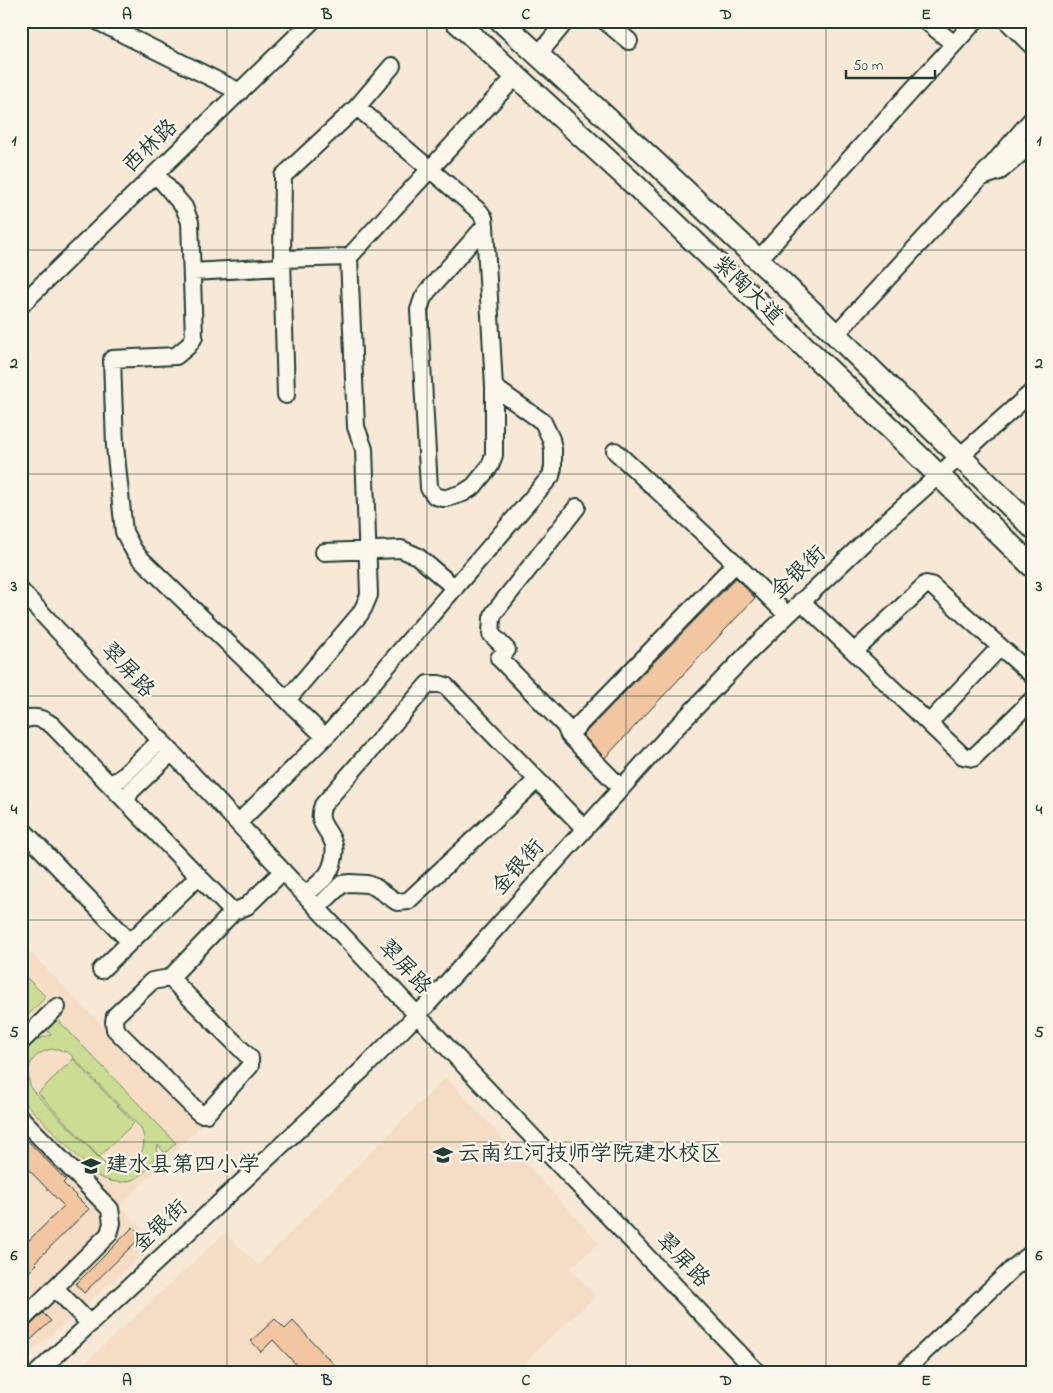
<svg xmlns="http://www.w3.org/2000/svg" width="1053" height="1393" viewBox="0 0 1053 1393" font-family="'Indie Flower','LXGW WenKai TC',sans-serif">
<rect width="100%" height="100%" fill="#f8e8d6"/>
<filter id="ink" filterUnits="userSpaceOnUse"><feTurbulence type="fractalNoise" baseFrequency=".02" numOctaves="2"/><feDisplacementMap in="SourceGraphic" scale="10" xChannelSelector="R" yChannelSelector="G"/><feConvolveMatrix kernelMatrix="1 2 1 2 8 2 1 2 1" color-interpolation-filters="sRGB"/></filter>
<g filter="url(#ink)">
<path fill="#f6dec6" d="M 21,943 L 201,1126 L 120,1206 L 156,1243 L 21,1361 Z
M 446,1077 L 599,1243 L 570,1269 L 596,1296 L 514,1372 L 75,1372 L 225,1233 L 258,1265 Z"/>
<path fill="#cbdd92" stroke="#758d63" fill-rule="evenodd" d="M 21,972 L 46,997 L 21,1022 Z
M 55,1017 L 176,1143 L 165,1153 L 158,1145 C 153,1177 124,1192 96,1175 L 21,1099 L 21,1054 C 29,1043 39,1038 51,1035 L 45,1027 ZM 52,1049 L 58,1049 L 69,1053 L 141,1128 C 152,1154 129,1177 104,1163 L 32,1090 C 23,1070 31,1053 52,1049 Z
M 73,1059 L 134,1123 L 99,1157 L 38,1093 Z"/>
<path fill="#f1c6a1" stroke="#1f3d34" d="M 736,578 L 755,598 L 605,758 L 583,735 Z
M 21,1134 L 66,1180 L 63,1183 L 89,1209 L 35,1262 L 37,1264 L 26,1275 L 21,1269 L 21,1248 L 64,1206 L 21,1162 Z
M 133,1227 L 142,1236 L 84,1293 L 76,1284 Z
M 43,1313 L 51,1321 L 21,1349 L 21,1331 L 28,1328 Z
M 275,1319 L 285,1329 L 293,1321 L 341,1372 L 303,1372 L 273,1340 L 261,1352 L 251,1341 Z"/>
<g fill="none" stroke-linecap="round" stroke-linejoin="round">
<defs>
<path id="minor" d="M 97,21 L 240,92
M 605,21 L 629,41
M 926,21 L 954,44
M 1007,21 L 1032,46
M 538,55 L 566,21
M 357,107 L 480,212 L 484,218 L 485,226 L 494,387 L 494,455 L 490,466 L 474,486 L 463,493 L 447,498 L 443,498 L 435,496 L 429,488 L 419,310 L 423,298 L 427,292 L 485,226
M 156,174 L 184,207 L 190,222 L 194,337 L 188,346 L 176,356 L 112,359 L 115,446 L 124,532 L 133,549 L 139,557 L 325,737
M 985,176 L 1000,171 L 1032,144
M 282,259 L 349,257 L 516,76
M 758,260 L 975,21
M 192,272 L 282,267
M 21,305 L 312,21
M 836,334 L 992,165 L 1032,119
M 286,395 L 282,259 L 283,176 L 357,107 L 392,66
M 615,451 L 731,559 L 787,615
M 577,507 L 494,613 L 492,618 L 491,634 L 507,650 L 499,658 L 565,726 L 569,735 L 621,788
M 324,552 L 401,549 L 417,556 L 455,588
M 21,591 L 462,1063 L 757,1372
M 801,601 L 963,756 L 973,758 L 1032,700
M 854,652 L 926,584 L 931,585 L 1032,675
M 287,700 L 360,614 L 364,607 L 369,595 L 364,449 L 356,427 L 349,257
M 21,721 C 33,715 42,718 52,725 L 233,912
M 929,723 L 1000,647
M 569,735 L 736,563
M 110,784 L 120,779 L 161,740
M 126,801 L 131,791 L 172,752
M 238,823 L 332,730 L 551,476 L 553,467 L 553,449 L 551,439 L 543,422 L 494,387
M 21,828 L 130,942
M 305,895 C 312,889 320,883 326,876 C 332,869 336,854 334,845 C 330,829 315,824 323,805 L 428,684 L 439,684 L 446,686 L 585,829
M 317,908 L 342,884 L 350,883 L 367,884 L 375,887 L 397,902 L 408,901 L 537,780
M 101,970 L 199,876
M 170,978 L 250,1058 L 250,1066 L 206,1114 L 201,1114 L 197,1111 L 115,1029 L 114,1022 L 115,1016 L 152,981 L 170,978 L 233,912 L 247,906 L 283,871
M 21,1042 L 57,1007
M 21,1118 L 110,1209 L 112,1223 L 109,1234 L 21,1321
M 55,1288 L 90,1324
M 38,1372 L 361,1071 L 427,1005 L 669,735 L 753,648 L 877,530 L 1032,392
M 903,1372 L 1013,1268 L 1032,1253"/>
<path id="major" d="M 456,21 L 636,186 L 893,431 L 1032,566
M 501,21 L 657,164 L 789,289 L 1032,527"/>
</defs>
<use href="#minor" stroke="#1f3d34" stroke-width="20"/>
<use href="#major" stroke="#1f3d34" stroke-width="25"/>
<use href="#minor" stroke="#fbf7ec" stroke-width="16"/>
<use href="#major" stroke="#fbf7ec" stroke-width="21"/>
</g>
</g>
<path fill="none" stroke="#1f3d34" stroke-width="1" stroke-opacity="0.55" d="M 227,21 L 227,1372M 427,21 L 427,1372M 626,21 L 626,1372M 826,21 L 826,1372M 21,250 L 1032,250M 21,474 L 1032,474M 21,696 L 1032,696M 21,920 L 1032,920M 21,1142 L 1032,1142"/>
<defs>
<symbol id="school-bare" viewBox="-9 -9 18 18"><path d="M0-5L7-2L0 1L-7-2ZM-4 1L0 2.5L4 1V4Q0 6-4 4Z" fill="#1f3d34" stroke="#fbf7ec" stroke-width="2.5" paint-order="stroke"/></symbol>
</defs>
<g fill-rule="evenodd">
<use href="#school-bare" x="429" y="1141" width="28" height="28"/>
<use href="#school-bare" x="77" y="1152" width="28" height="28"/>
</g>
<g text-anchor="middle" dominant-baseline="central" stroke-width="4.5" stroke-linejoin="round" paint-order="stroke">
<g font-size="22" fill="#1f3d34" stroke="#fbf7ec">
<text transform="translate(151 147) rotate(-44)">西林路</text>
<text transform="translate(747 291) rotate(44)">紫陶大道</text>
<text transform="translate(799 573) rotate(-43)">金银街</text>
<text transform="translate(127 671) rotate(47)">翠屏路</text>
<text transform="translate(519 868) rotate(-48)">金银街</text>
<text transform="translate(404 968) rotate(47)">翠屏路</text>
<text transform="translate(161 1227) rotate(-43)">金银街</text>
<text transform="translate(682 1261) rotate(46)">翠屏路</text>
</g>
<g font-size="22" fill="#1f3d34" stroke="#fbf7ec" text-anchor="start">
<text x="458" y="1155">云南红河技师学院建水校区</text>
<text x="106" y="1166">建水县第四小学</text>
</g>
</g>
<rect width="1053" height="1393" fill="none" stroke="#fbf7ec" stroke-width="55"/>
<path d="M846 70v8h89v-8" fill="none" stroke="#1f3d34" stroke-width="2.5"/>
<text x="853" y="70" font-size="15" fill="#1f3d34" stroke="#fbf7ec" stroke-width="4" paint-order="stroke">50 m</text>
<rect x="28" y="28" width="998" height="1338" fill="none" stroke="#1f3d34" stroke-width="2"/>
<g font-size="16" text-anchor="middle" font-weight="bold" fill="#1f3d34">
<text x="127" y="19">A</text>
<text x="327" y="19">B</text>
<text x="526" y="19">C</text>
<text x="726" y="19">D</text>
<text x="926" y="19">E</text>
<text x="14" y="145">1</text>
<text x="1039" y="145">1</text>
<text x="14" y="368">2</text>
<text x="1039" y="368">2</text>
<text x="14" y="591">3</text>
<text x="1039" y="591">3</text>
<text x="14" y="814">4</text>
<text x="1039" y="814">4</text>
<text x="14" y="1037">5</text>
<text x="1039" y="1037">5</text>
<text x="14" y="1260">6</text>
<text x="1039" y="1260">6</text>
<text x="127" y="1385">A</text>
<text x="327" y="1385">B</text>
<text x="526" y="1385">C</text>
<text x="726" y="1385">D</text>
<text x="926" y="1385">E</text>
</g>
</svg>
